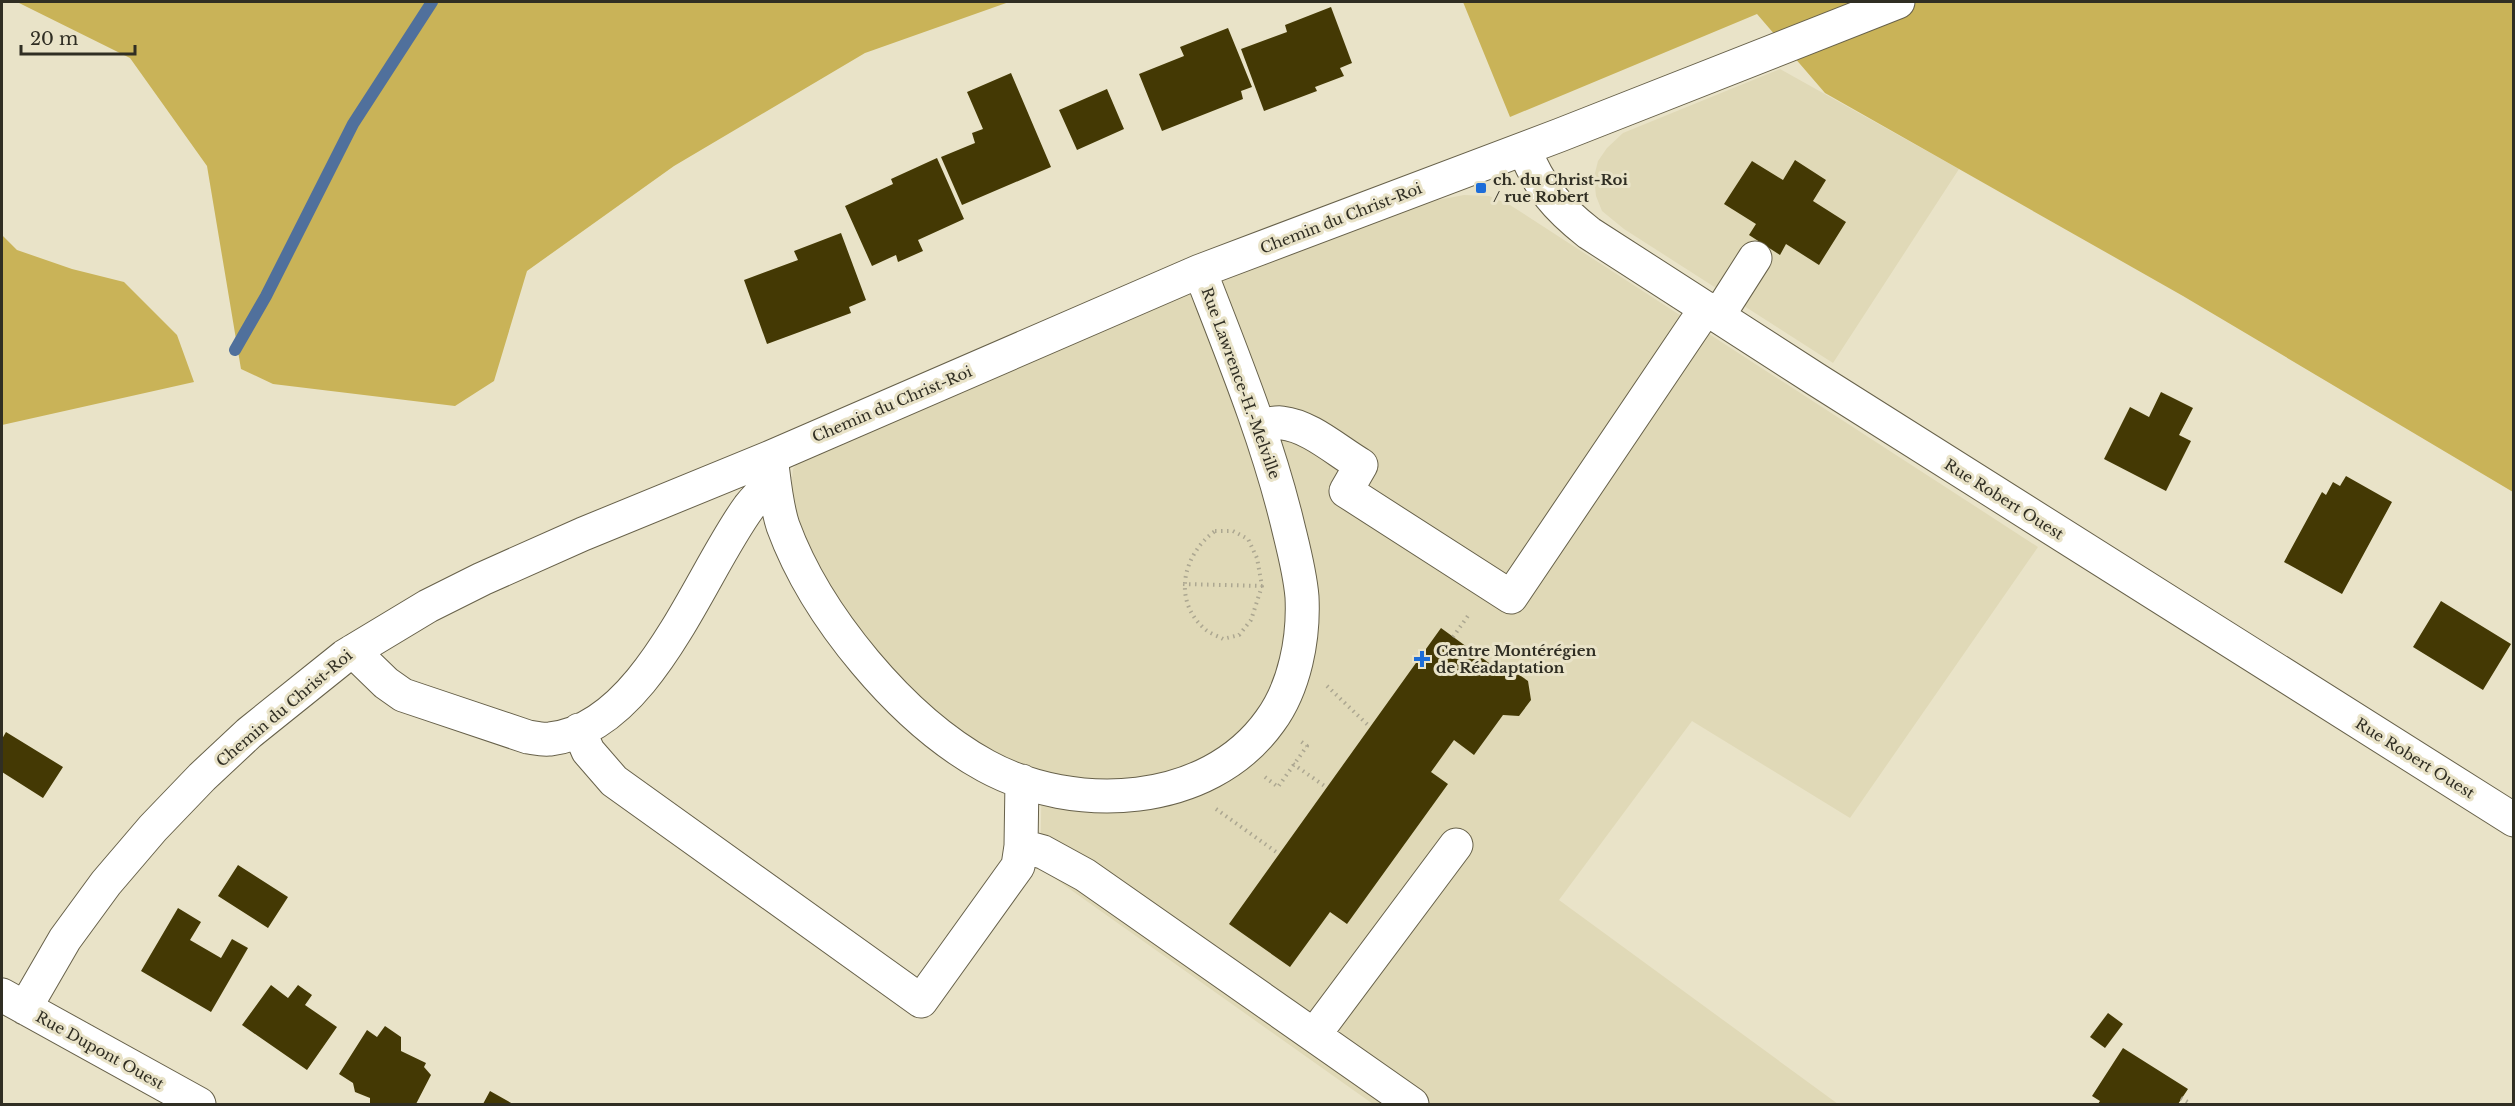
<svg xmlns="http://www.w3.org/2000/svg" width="2515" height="1106" viewBox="0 0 2515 1106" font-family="'Libre Baskerville',serif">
<rect width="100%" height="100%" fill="#e9e3c8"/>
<path fill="#e0d9b7" d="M 1780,69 L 1959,169 L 1833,363 L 1624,229 L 1602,211 L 1596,196 L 1594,177 L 1598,161 L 1607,148 L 1623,133 Z
M 1464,195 L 1489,196 L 1510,205 L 2038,547 L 1850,818 L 1692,721 L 1559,900 L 1838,1104 L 1373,1104 L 1040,868 L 1042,771 L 1002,760 L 962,737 L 913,695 L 853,622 L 801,539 L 790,498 L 793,469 L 818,431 L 1432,201 Z"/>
<path fill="#c9b358" d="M 17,2 L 1009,2 L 865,53 L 674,166 L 527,271 L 494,381 L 455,406 L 273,384 L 241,369 L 207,166 L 130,58 Z
M 1463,2 L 2513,2 L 2513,492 L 2183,296 L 1825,93 L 1757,14 L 1510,117 Z
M 2,235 L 17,250 L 72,269 L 124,282 L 177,335 L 194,382 L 2,425 Z"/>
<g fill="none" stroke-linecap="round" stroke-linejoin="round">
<path stroke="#50709c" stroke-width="12" d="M 235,350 L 266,296 L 353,124 L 432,2"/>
</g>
<path fill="#443904" d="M 1331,7 L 1352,63 L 1340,68 L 1344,76 L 1315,87 L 1317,91 L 1264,111 L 1241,49 L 1287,32 L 1285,25 Z
M 1228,28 L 1252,87 L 1241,91 L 1243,99 L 1162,131 L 1139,74 L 1184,56 L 1180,47 Z
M 1011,73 L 1051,167 L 962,205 L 941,157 L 975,143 L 972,133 L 983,129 L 967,92 Z
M 1107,89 L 1124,129 L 1077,150 L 1059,110 Z
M 937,158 L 964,219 L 918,240 L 923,251 L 898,262 L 896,255 L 872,266 L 845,206 L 893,184 L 891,179 Z
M 1795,160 L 1826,180 L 1813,201 L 1846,222 L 1819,265 L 1786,244 L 1780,255 L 1749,235 L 1756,224 L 1724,204 L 1752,161 L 1783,180 Z
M 841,233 L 866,300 L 849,307 L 851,313 L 767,344 L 744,280 L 798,260 L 794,251 Z
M 2161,392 L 2193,408 L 2179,435 L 2191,441 L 2166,491 L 2104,459 L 2130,407 L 2149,417 Z
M 2346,476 L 2392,502 L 2342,594 L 2284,562 L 2322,492 L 2326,495 L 2333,482 L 2340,486 Z
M 2441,601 L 2511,644 L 2483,690 L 2413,647 Z
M 1441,628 L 1500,671 L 1515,672 L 1528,681 L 1531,700 L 1519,716 L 1503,715 L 1474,755 L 1454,740 L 1431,772 L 1448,784 L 1347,924 L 1330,912 L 1290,967 L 1229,924 Z
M 6,732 L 63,767 L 43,798 L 2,772 L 2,739 Z
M 238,865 L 288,897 L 268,928 L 218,896 Z
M 178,908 L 201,922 L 190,940 L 221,958 L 232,939 L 248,948 L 211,1012 L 141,971 Z
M 271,985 L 288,998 L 298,985 L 312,995 L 305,1005 L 337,1027 L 307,1070 L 242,1025 Z
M 2108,1013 L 2123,1024 L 2105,1048 L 2090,1037 Z
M 385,1026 L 401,1037 L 401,1051 L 426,1063 L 424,1067 L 431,1075 L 416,1104 L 370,1104 L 370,1098 L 355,1092 L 353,1083 L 339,1074 L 367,1030 L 377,1037 Z
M 2123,1048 L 2188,1089 L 2178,1104 L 2098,1104 L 2100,1101 L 2092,1096 Z
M 490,1091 L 513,1104 L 483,1104 Z"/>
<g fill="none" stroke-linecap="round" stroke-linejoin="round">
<defs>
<path id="minor" d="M 1524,149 C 1540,188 1556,207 1589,233 L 1817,380 L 2514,820
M 1718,316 L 1755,258
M 1259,426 C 1266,425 1274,422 1282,423 C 1310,426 1337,451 1361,465 L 1346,491 L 1511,597 L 1706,308
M 771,457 C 774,479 776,505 783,526 C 816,616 902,720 986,766 C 1074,814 1208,808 1270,721 C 1295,687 1304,638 1302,597 C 1300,572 1293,547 1287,522 C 1266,436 1232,354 1200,271
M 353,651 L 386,683 L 403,695 L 528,737 C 535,738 543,740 550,739 C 647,728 699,575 749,507 C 757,497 766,488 774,480
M 579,730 L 588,751 L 614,781 L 921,1001 L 1018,866 L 1021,846 L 1022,781
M 1021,846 L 1043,852 L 1085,875 L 1412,1104
M 2,995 L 199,1104
M 25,1008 L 65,939 L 106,883 L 153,828 L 202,777 L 249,733 L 345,656 L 428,606 L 482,579 L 583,534 L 771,457 L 1200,271 L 1560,135 L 1898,2
M 1314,1035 L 1456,845"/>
</defs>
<use href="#minor" stroke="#67614a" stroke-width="35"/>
<path stroke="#aca791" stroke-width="4" stroke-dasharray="1.5 4.5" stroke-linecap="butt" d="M 1215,531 L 1233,531 L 1248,539 L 1257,558 L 1262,586 L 1251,620 L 1239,635 L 1223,639 C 1218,636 1211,634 1206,630 C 1172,602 1182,555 1215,531 Z
M 1183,584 L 1264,586
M 1453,637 L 1470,613
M 1327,686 L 1370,727
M 1293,764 L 1326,787
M 1265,777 L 1278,787 L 1307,746 L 1299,740
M 1216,809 L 1279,854
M 2181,1098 L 2191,1104"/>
<use href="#minor" stroke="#fff" stroke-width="33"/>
</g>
<g fill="#1d6dd8" stroke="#e9e3c8" stroke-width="2">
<rect x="1475" y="182" width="12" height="12" rx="3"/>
<path d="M1419 650h6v6h6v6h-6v6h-6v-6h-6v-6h6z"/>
</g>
<g text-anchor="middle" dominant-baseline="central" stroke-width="6" stroke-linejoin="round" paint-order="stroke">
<g font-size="15" font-weight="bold" fill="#302e23" stroke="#e9e3c8" text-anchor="start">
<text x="1493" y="179">ch. du Christ-Roi<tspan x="1493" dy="17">/ rue Robert</tspan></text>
<text x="1436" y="650">Centre Montérégien<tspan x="1436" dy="17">de Réadaptation</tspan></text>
</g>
<g font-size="15" fill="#302e23" stroke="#e9e3c8">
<text transform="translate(1341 218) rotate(-21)">Chemin du Christ-Roi</text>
<text transform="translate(1241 383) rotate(70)">Rue Lawrence-H.-Melville</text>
<text transform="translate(892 404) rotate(-23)">Chemin du Christ-Roi</text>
<text transform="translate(2004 499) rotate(32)">Rue Robert Ouest</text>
<text transform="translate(284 708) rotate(-40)">Chemin du Christ-Roi</text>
<text transform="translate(2415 758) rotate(32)">Rue Robert Ouest</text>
<text transform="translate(100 1050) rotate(29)">Rue Dupont Ouest</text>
</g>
</g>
<rect width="2515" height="1106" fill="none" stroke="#302e23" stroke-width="6"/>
<path d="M21 45v9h114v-9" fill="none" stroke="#302e23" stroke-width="3"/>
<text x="30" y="45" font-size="18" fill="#302e23" stroke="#e9e3c8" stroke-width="4.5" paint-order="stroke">20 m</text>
</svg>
